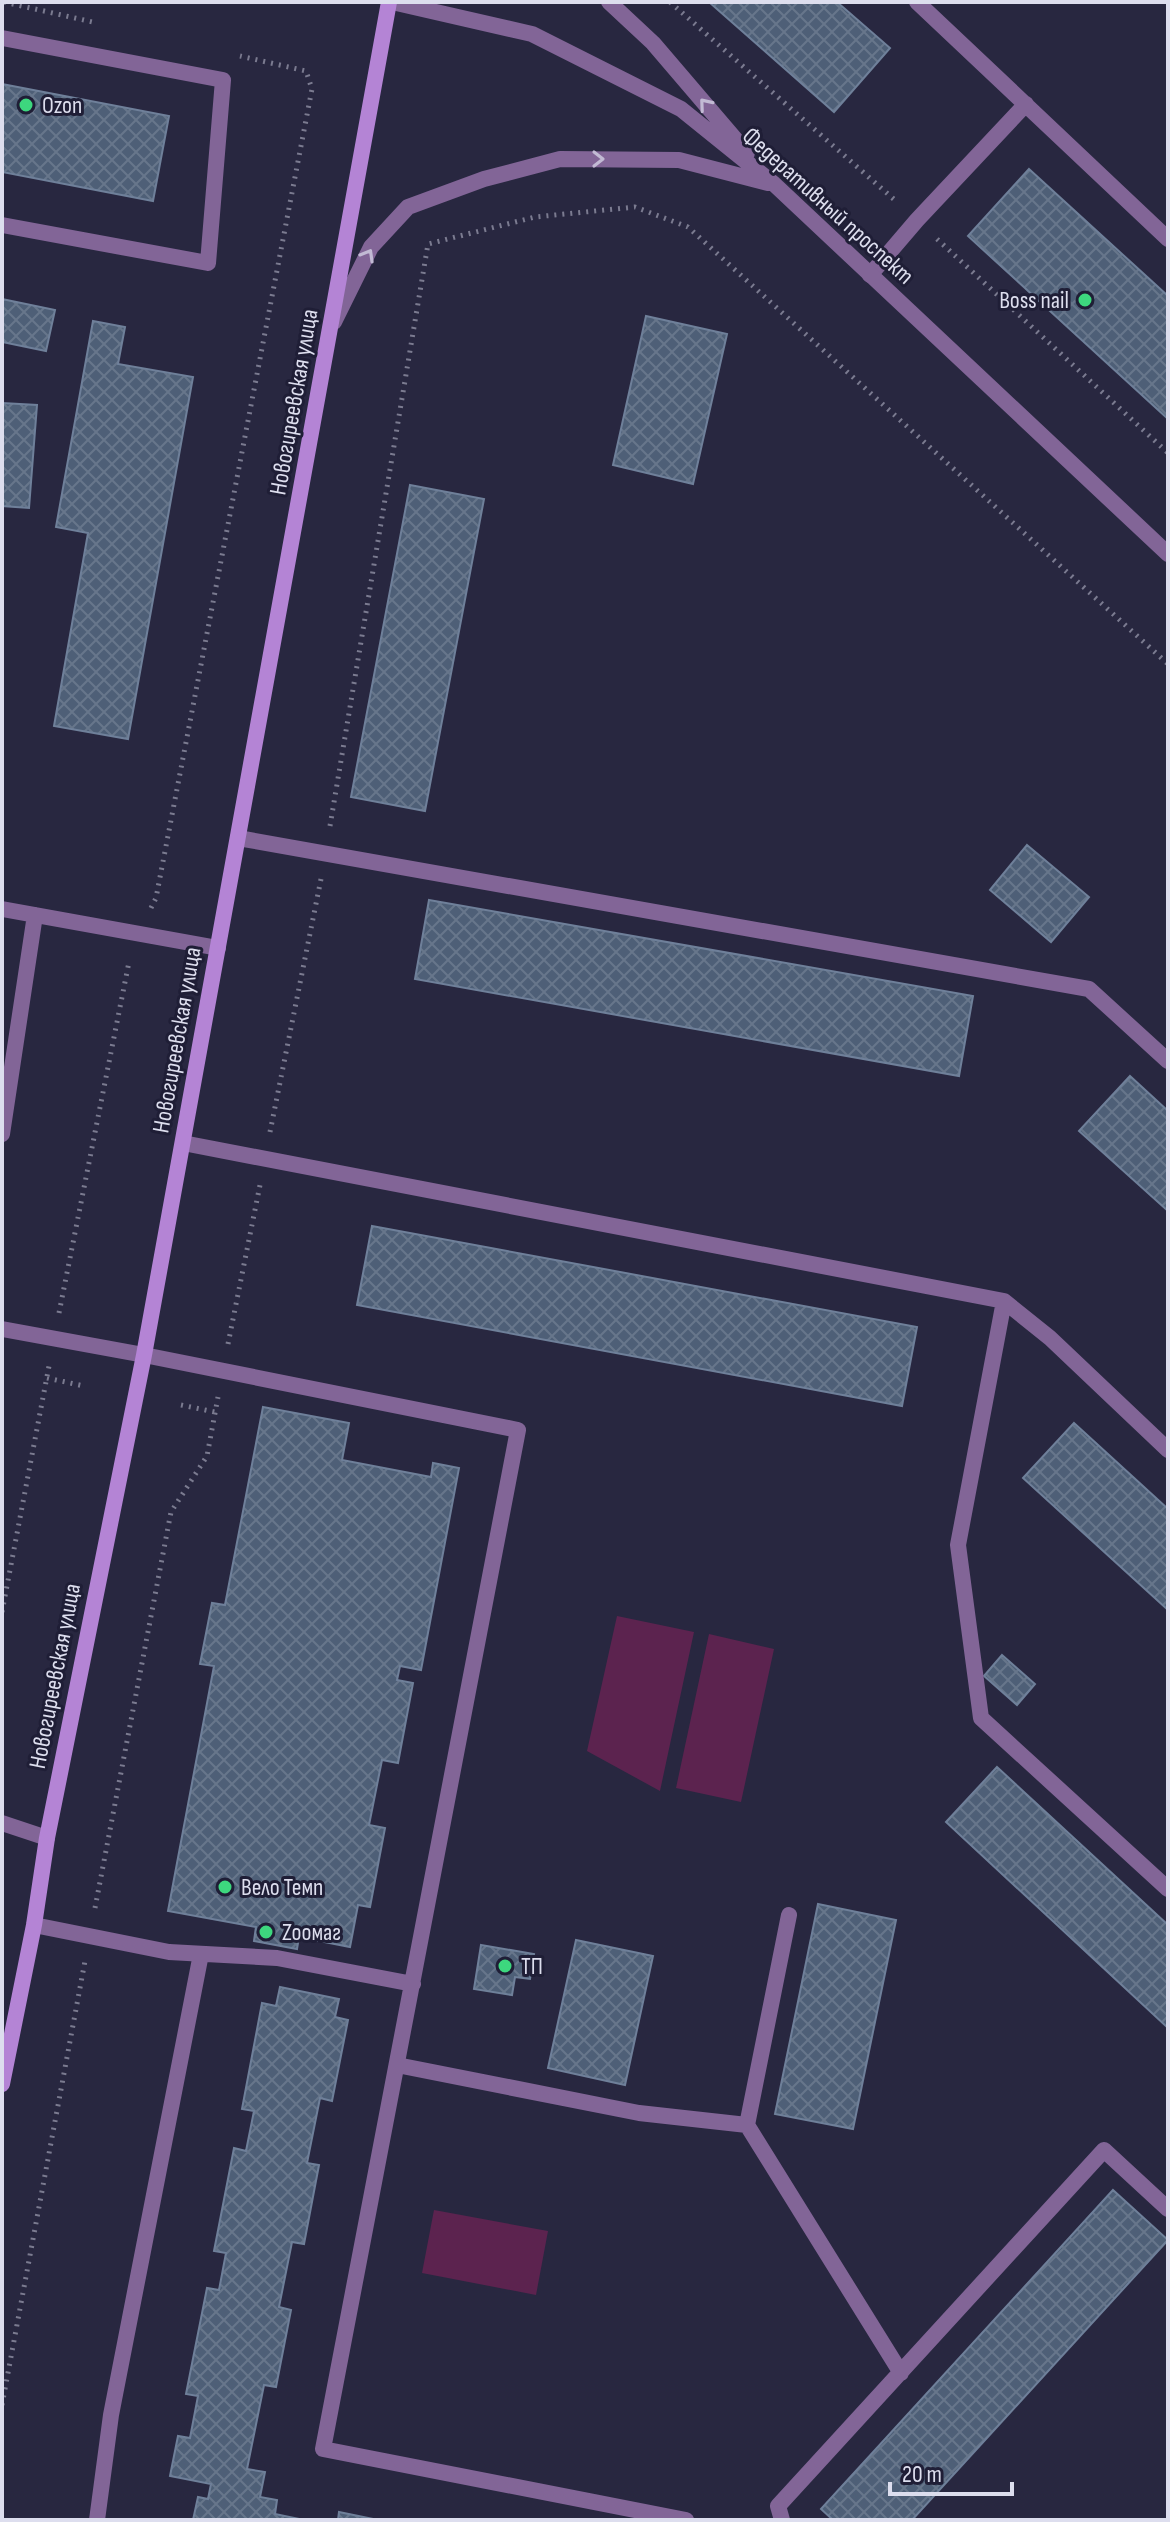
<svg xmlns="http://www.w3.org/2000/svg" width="1170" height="2522" viewBox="0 0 1170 2522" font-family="'Sofia Sans Condensed',sans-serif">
<defs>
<pattern id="building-cross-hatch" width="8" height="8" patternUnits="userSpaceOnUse" patternTransform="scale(2)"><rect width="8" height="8" fill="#4e5f77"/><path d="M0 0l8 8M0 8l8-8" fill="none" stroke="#67768b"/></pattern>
</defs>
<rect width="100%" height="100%" fill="#282740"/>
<path fill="#5c234f" d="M 617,1616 L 694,1632 L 660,1791 L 587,1751 Z
M 709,1634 L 774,1649 L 741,1802 L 676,1788 Z
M 434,2210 L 548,2231 L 536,2295 L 422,2273 Z"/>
<path fill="url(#building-cross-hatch)" stroke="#6f809a" stroke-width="2" d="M 709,2 L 837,2 L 890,48 L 834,112 Z
M 2,84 L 169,116 L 153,201 L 2,172 Z
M 1029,169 L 1168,296 L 1168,419 L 968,236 Z
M 2,299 L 55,310 L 46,351 L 2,342 Z
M 646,316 L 727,334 L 693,484 L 613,465 Z
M 93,321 L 125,327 L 118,364 L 193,377 L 128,739 L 54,726 L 88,533 L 56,527 Z
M 2,403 L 37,405 L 29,508 L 2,506 Z
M 410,485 L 484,499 L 425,811 L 351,797 Z
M 1027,845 L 1089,897 L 1051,942 L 990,890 Z
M 429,900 L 973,996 L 959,1076 L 415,979 Z
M 1130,1076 L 1168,1111 L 1168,1211 L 1079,1131 Z
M 372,1226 L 917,1327 L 902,1406 L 357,1305 Z
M 263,1407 L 349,1423 L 342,1460 L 431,1477 L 433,1463 L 459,1468 L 421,1670 L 400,1666 L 397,1680 L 413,1683 L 398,1763 L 382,1760 L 369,1825 L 385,1828 L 370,1907 L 358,1905 L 350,1947 L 299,1937 L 297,1949 L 254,1941 L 256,1927 L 168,1911 L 214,1666 L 200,1664 L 212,1603 L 225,1605 Z
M 1074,1423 L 1168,1509 L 1168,1610 L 1023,1478 Z
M 1002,1655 L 1035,1684 L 1017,1705 L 984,1676 Z
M 997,1767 L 1168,1925 L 1168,2028 L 946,1822 Z
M 818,1904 L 896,1920 L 853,2129 L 775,2114 Z
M 576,1940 L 653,1956 L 625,2085 L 548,2068 Z
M 481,1945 L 534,1954 L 530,1979 L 515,1977 L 512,1995 L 474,1989 Z
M 280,1987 L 339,1999 L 335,2017 L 348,2020 L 332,2101 L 320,2098 L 307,2163 L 319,2165 L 304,2244 L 292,2242 L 279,2307 L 291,2310 L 276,2387 L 264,2385 L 247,2469 L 265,2472 L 260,2497 L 277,2500 L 275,2514 L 304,2520 L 193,2520 L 198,2497 L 208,2499 L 211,2484 L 170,2476 L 178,2436 L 190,2438 L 198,2396 L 186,2394 L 207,2288 L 219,2290 L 226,2253 L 214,2251 L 234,2148 L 246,2151 L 254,2111 L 242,2109 L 262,2003 L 276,2006 Z
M 1113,2190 L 1168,2240 L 912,2520 L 833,2520 L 821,2509 Z
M 339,2512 L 378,2520 L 338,2520 Z"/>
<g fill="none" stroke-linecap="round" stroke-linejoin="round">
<path stroke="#7b7b90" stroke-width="5" stroke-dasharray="2 6" stroke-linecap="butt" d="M 4,2 L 97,23
M 670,2 L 897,202
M 937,239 L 1168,453
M 330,826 L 428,244 L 535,217 L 635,207 L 688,227 L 1168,664
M 151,908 L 156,898 L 312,89 L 306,71 L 240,56
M 270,1132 L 321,879
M 59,1313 L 129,962
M 228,1344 L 260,1185
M 47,1378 L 84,1386
M 181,1405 L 215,1412
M 2,1612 L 49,1366
M 95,1908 L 171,1512 L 207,1456 L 218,1397
M 2,2405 L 85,1961"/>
<path stroke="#826597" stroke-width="16" d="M 917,2 L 1168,239
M 2,38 L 223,80 L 208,263 L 2,225
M 870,275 L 917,220 L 1026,104
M 238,838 L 1089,989 L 1168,1061
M 2,909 L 218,948
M 2,1134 L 35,915
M 183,1143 L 1004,1301 L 1050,1338 L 1168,1450
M 1004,1301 L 958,1545 L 981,1718 L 1168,1889
M 2,1329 L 144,1355 L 518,1430 L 323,2449 L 686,2520
M 2,1823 L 47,1838
M 789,1915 L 747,2125 L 901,2373
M 34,1925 L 169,1952 L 277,1958 L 413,1984
M 397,2065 L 639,2113 L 747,2125
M 97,2520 L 111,2415 L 201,1954
M 782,2520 L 778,2506 L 1104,2150 L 1168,2209"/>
<path stroke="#826597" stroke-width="16" d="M 392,2 L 532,34 L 681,109 L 774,184 L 1168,554
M 609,2 L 653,43 L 747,153
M 334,322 L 371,247 L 408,207 L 484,179 L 560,159 L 679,160 L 768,183"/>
<path stroke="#b484d5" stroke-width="16" d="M 2,2084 L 34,1925 L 47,1838 L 144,1355 L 389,2"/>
</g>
<defs><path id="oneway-chevron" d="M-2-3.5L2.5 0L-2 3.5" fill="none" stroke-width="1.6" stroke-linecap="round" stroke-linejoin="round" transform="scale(2)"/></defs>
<g stroke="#c2bad4">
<use href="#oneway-chevron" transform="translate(705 104) rotate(-130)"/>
<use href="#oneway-chevron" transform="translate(598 159)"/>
<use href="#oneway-chevron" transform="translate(368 255) rotate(-60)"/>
</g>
<g fill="#3dd77e" stroke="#1f1e36" stroke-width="3">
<circle cx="26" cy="105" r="8"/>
<circle cx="1085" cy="300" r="8"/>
<circle cx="225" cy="1887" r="8"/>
<circle cx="266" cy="1932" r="8"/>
<circle cx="505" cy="1966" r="8"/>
</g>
<g text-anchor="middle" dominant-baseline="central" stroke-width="6" stroke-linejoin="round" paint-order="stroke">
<g font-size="24" fill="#dddeee" stroke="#1f1e36" text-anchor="start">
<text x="42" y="105">Ozon</text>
<text x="1069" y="300" text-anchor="end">Boss nail</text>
<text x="241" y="1887">Вело Темп</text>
<text x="282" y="1932">Zooмаг</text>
<text x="521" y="1966">ТП</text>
</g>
<g font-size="24" fill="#dddeee" stroke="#1f1e36">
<text transform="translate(828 206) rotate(42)">Федеративный проспект</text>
<text transform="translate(294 402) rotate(-80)">Новогиреевская улица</text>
<text transform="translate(177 1040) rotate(-80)">Новогиреевская улица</text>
<text transform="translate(55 1676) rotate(-79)">Новогиреевская улица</text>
</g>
</g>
<rect width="1170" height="2522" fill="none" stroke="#dddeee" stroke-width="8"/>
<path d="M890 2482v12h122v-12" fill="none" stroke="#dddeee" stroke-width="4"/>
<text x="902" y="2482" font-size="24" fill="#dddeee" stroke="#1f1e36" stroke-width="6" paint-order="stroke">20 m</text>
</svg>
